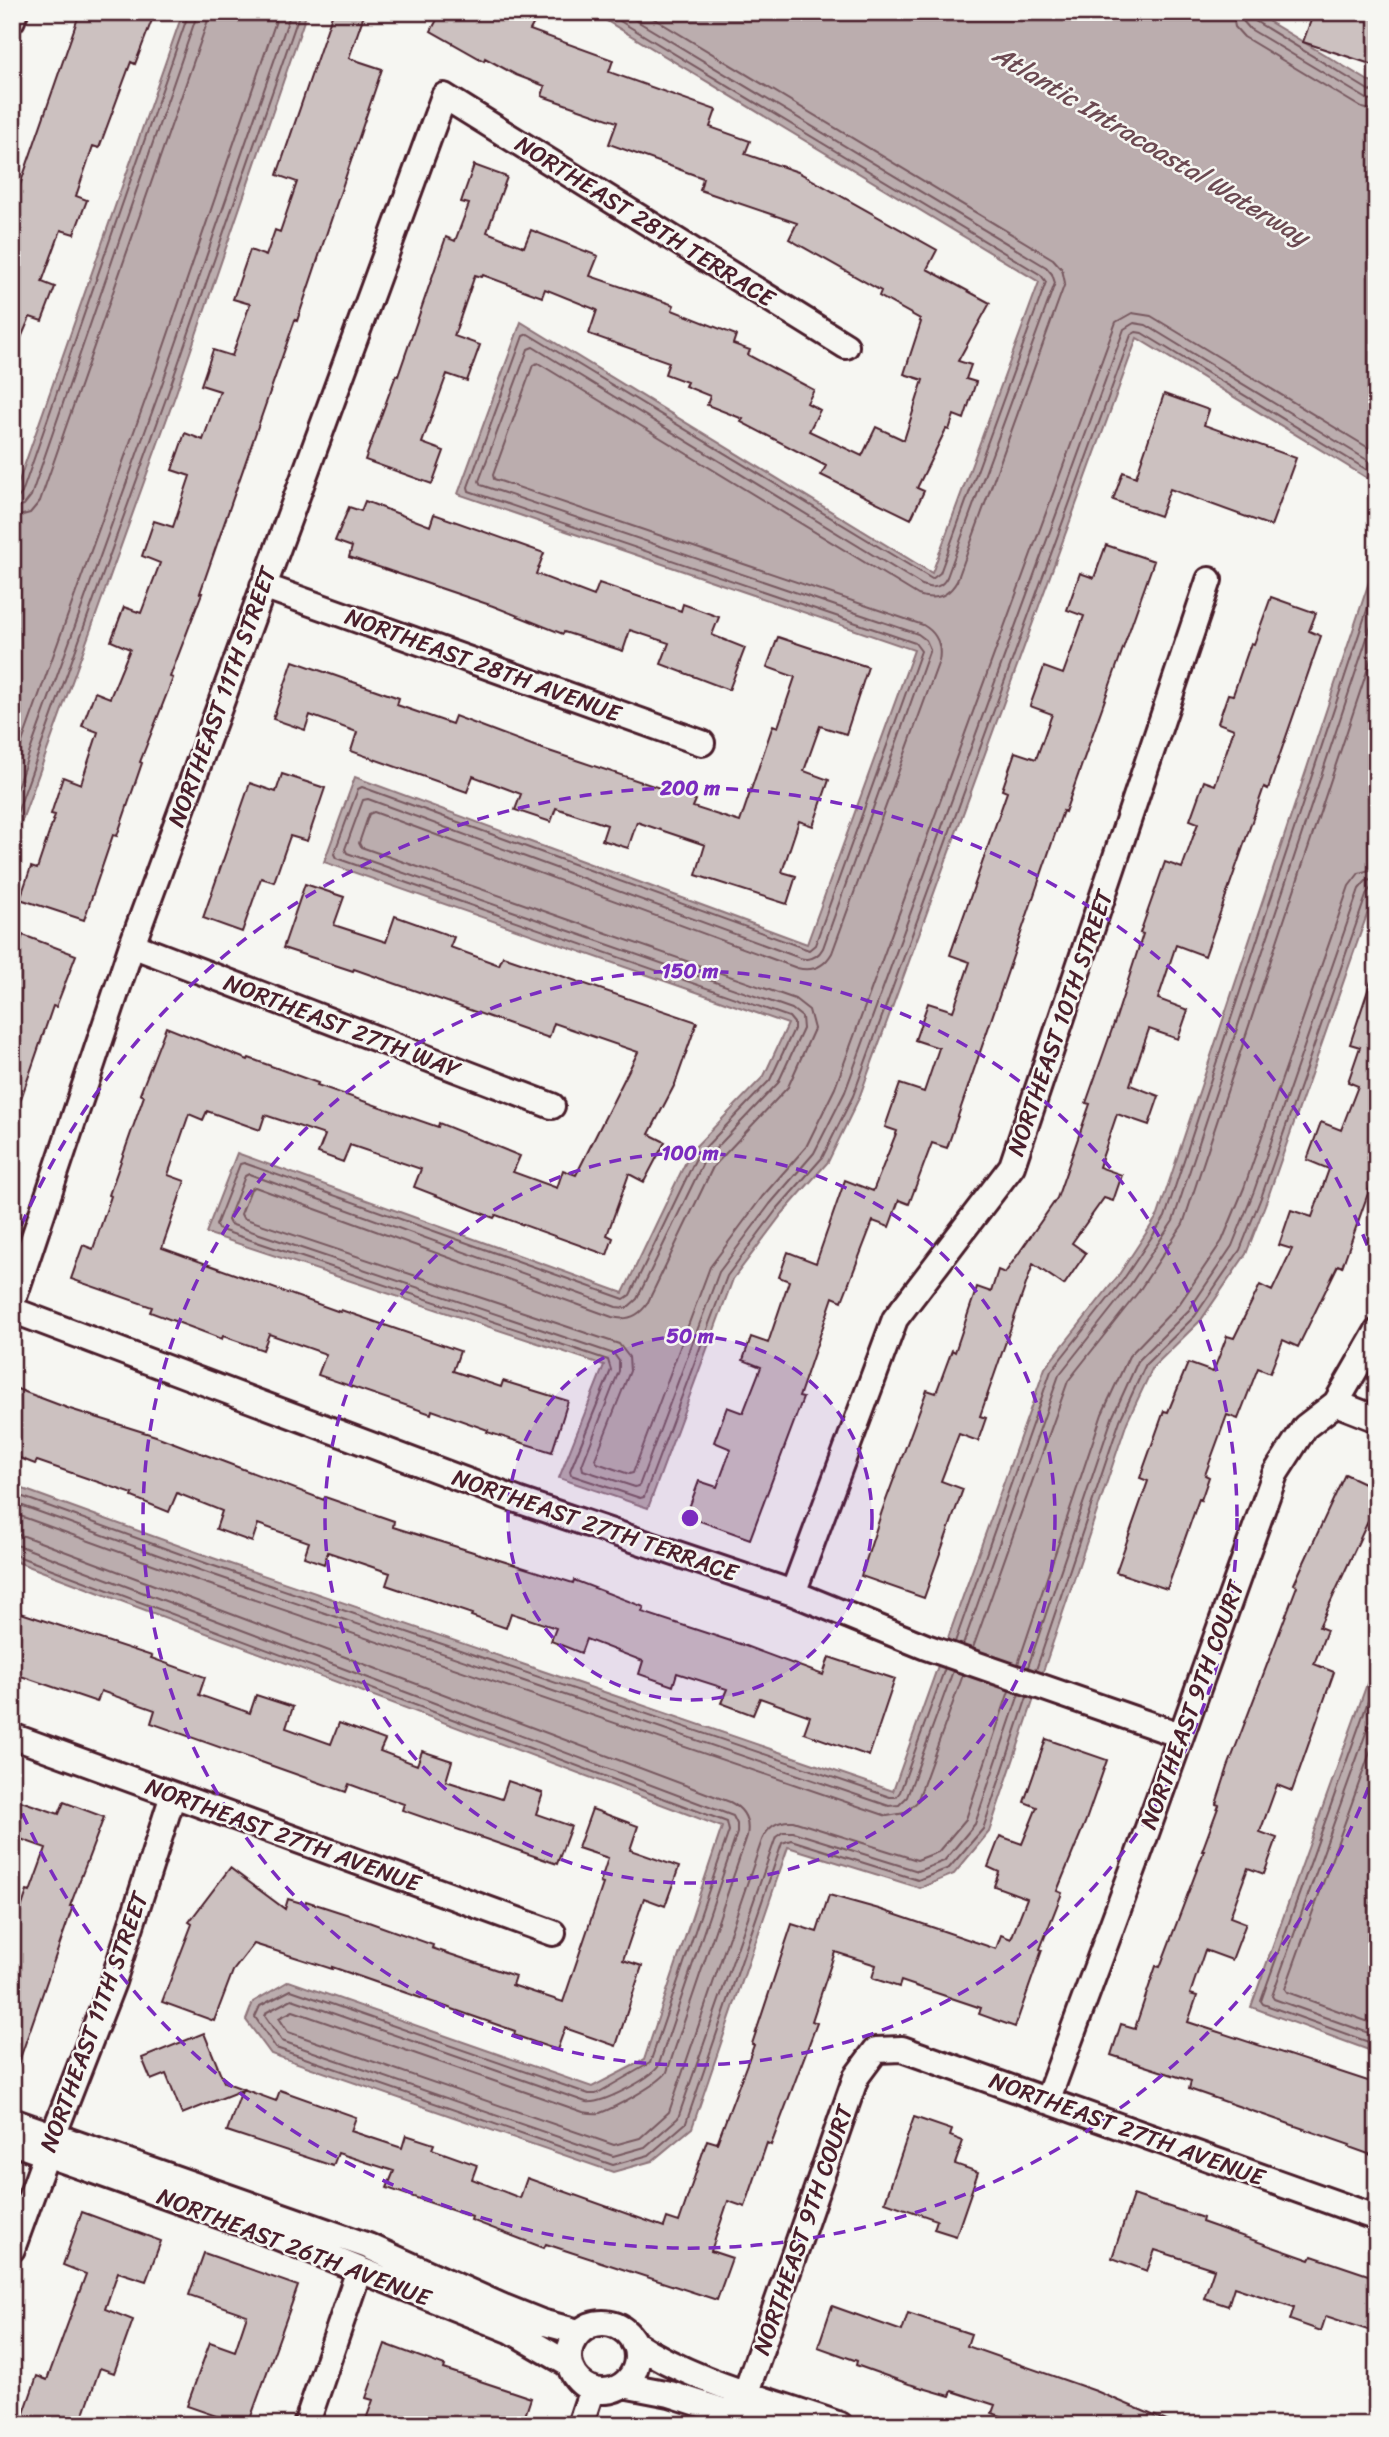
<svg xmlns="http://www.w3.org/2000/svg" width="1389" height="2437" viewBox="0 0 1389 2437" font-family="Sriracha,sans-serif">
<rect width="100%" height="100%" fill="#f6f6f2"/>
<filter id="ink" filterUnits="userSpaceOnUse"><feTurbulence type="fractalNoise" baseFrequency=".0143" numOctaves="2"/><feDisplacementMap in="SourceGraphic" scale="14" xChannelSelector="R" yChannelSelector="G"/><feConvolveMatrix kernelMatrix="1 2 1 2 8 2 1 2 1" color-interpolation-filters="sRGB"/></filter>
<g filter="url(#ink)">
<path fill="#bbadae" stroke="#8e747a" stroke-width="2" d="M 183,12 L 307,12 L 175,396 L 12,848 L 12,501 Z
M 592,12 L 1253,12 L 1377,86 L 1377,484 L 1137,338 L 859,1098 L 828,1162 L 782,1214 L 733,1279 L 648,1508 L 559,1478 L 604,1365 L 206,1233 L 237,1153 L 623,1293 L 691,1151 L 764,1076 L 788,1024 L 324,862 L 355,777 L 807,944 L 914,650 L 458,494 L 521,322 L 932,573 L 1039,282 Z
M 1377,558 L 1377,886 L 1268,1197 L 1246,1254 L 1201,1320 L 1153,1367 L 1127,1422 L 989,1832 L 954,1874 L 920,1888 L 788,1847 L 692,2128 L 652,2161 L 613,2172 L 271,2054 L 246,2020 L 253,2002 L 289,1981 L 592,2087 L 644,2060 L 722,1827 L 12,1560 L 12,1485 L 213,1558 L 893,1791 L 1045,1368 L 1118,1276 L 1158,1215 Z
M 1377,1656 L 1377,2053 L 1251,2007 Z"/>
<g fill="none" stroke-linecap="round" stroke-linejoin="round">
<path stroke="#77585f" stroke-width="2" d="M 605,12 L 1041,275 L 1046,282 L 940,573 L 932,579 L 528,334 L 523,336 L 468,487 L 469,491 L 915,643 L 921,651 L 815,945 L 809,950 L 362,787 L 358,789 L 334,854 L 336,858 L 789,1017 L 794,1023 L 794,1029 L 770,1080 L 697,1156 L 630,1295 L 624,1299 L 244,1163 L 240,1164 L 216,1225 L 218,1229 L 608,1360 L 611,1370 L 570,1471 L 571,1475 L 640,1498 L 644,1497 L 727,1276 L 777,1209 L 822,1158 L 853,1096 L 1131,335 L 1136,332 L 1142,333 L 1377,476
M 622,12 L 1046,267 L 1052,274 L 1055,283 L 947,577 C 942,587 933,590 922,585 L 533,347 L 528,349 L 479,481 L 481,485 L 918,634 L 926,640 L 930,649 L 823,948 C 818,957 811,961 800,958 L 368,799 L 363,800 L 345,849 L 347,853 L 792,1009 L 802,1017 L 803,1029 L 778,1083 L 704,1161 L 637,1299 L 627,1308 L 616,1307 L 249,1174 L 245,1176 L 228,1220 L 230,1224 L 614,1354 L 619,1361 L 619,1371 L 582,1465 L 583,1470 L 635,1487 L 639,1486 L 719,1272 L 770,1204 L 814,1153 L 845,1092 L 1124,329 L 1134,323 L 1146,325 L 1377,466
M 643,12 L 1053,259 L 1062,269 L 1065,283 L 957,581 C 948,597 935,601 918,595 L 538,363 L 533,365 L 493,475 L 494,479 L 923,625 C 937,633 942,645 939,661 L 832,953 C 824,967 813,972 797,968 L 374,812 L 369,814 L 359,843 L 361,847 L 795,999 L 809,1010 L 814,1029 L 788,1087 L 713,1167 L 647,1304 C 638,1317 627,1321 612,1317 L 255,1187 L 251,1189 L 241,1214 L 243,1218 L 619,1344 L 629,1357 L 630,1371 L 595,1459 L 597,1463 L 629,1474 L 633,1473 L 710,1267 L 762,1197 L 806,1147 L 835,1088 L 1116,322 L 1132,313 L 1151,316 L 1377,453
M 1232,12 L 1235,27 L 1244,37 L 1362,108 L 1377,111
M 1242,12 L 1243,21 L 1250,29 L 1367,99 L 1377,101
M 1251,12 L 1255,21 L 1370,91 L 1377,92
M 12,499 L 18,498 L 22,493 L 189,12
M 12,508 L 24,505 L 31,496 L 198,12
M 12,518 L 30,513 L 40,501 L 207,23 L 209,12
M 12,770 L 150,387 L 279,12
M 12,801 L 160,390 L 291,12
M 12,827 L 168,393 L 300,12
M 12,1493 L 211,1565 L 890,1797 L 896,1797 L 900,1792 L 945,1668
M 12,1502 L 208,1573 L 889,1806 L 899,1805 L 907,1797 L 953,1671
M 12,1513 L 205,1583 L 887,1816 L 905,1813 L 917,1802 L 963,1675
M 12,1534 L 24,1536 L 730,1802 C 744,1809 750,1820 747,1836 L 667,2072 C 659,2084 614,2108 600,2113 C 594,2114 589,2113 583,2112 L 293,2011 L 279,2018 L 288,2032 L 614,2145 L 640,2138 L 669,2112 L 762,1840 C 768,1826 778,1820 793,1821 L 917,1860 L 938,1852 L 966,1819 L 1009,1691
M 12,1545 L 20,1546 L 733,1816 L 737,1824 L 737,1833 L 658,2067 C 649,2079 601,2105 586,2102 L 292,1999 L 267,2012 L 265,2016 L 282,2041 L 613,2156 L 645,2147 L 678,2118 L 776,1837 L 783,1832 L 793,1832 L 918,1871 L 944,1861 L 975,1824 L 1019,1694
M 12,1554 L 727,1822 L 729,1831 L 650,2063 L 596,2094 L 589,2094 L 291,1990 L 260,2006 L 255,2017 L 276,2048 L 613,2165 L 649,2155 L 686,2123 L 782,1843 L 791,1840 L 918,1880 L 949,1868 L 983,1829 L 1027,1697
M 955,1642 L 1051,1371 L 1123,1280 L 1165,1217 L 1377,580
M 963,1645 L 1059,1375 L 1130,1285 L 1173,1221 L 1377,608
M 973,1648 L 1068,1381 L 1139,1291 L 1183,1224 L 1377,641
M 1018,1664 L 1102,1414 L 1129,1356 L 1180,1303 L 1222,1241 L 1244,1188 L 1349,886 L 1359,873 L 1377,868
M 1028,1667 L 1112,1418 L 1138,1361 L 1189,1310 L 1232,1246 L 1254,1191 L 1359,889 L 1366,881 L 1377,879
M 1036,1670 L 1120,1420 L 1146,1364 L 1195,1316 L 1240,1250 L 1262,1195 L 1367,893 L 1371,888 L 1377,887
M 1377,1676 L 1261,2001 L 1263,2004 L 1377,2045
M 1377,1702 L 1272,1996 L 1274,1999 L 1377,2036
M 1377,1733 L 1285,1989 L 1287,1992 L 1377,2025"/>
</g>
<path fill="#ccc1c0" stroke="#4a1f2b" stroke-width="2" d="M 80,12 L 155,12 L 135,64 L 131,62 L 99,148 L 93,146 L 76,196 L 87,200 L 74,234 L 61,230 L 42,282 L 55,287 L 42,321 L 30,317 L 12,359 L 12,208 Z
M 333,12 L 365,12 L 349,58 L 382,69 L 297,321 L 295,320 L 200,593 L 202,593 L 170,677 L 173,678 L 140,762 L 142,763 L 117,836 L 113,835 L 84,920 L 20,899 L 31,867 L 37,869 L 55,815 L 51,814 L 63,777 L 81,784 L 98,732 L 82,726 L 95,692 L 110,698 L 130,649 L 111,641 L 124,607 L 141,613 L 160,563 L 142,556 L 154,521 L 173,527 L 190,476 L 172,470 L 185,433 L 203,440 L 220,391 L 201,385 L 213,350 L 232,356 L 250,304 L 233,299 L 250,250 L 266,256 L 275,230 L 280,232 L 297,182 L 277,175 Z
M 441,12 L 540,12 L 530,30 L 613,60 L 609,72 L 716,110 L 710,127 L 750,141 L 745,154 L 798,172 L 937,250 L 927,269 L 990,303 L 958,361 L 971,365 L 966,379 L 976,382 L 964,419 L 954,415 L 949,430 L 946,429 L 917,488 L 924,491 L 911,519 L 821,475 L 826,466 L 741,422 L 743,419 L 707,405 L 710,396 L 685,386 L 687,382 L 665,374 L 669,362 L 589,334 L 597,310 L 545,289 L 542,297 L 483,275 L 482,277 L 475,275 L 454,336 L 480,345 L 467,381 L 447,374 L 422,443 L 444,451 L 432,484 L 365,460 L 396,375 L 398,376 L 446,237 L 455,241 L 469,204 L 461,202 L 474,165 L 507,177 L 487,232 L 524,247 L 531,230 L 598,256 L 590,276 L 674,305 L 672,310 L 736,335 L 733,344 L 750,350 L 748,355 L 814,390 L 807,403 L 820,410 L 809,431 L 862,456 L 876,427 L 904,440 L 923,380 L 904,374 L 921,322 L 919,321 L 920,319 L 879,296 L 881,291 L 789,239 L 797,223 L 700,190 L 703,178 L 609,144 L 617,122 L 542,96 L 545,86 L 516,75 L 485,58 L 484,61 L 431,31 Z
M 1314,12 L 1377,12 L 1377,66 L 1303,42 Z
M 1164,394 L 1209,410 L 1204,425 L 1296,458 L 1271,526 L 1170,489 L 1160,516 L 1113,500 L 1123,472 L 1136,477 Z
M 365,501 L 430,526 L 434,514 L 544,553 L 536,574 L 594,596 L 599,583 L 681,611 L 683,604 L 719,617 L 712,635 L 745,648 L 729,690 L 661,664 L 669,643 L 630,630 L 623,651 L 564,632 L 563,634 L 493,606 L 349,557 L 352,547 L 335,541 L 349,507 L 361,511 Z
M 1106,545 L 1154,561 L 1065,812 L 1063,811 L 947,1148 L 932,1143 L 909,1204 L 899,1200 L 889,1227 L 873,1221 L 842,1301 L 833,1297 L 799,1397 L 803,1398 L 750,1539 L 686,1516 L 699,1481 L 717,1487 L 731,1449 L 714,1442 L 727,1407 L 743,1413 L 761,1367 L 743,1360 L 751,1337 L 768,1343 L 789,1281 L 779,1277 L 788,1252 L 816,1263 L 845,1180 L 873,1191 L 897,1131 L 885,1127 L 900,1084 L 924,1092 L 939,1048 L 915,1040 L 928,1003 L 953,1011 L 970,962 L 950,955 L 1007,792 L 1002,790 L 1015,752 L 1036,759 L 1052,714 L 1030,706 L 1044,667 L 1063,674 L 1084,616 L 1067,610 L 1080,573 L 1094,578 Z
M 1271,597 L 1316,613 L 1309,631 L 1321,636 L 1268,789 L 1264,787 L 1205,956 L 1176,945 L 1158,999 L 1188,1010 L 1178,1039 L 1149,1029 L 1130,1085 L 1159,1096 L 1149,1125 L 1117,1114 L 1099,1167 L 1122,1175 L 1113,1201 L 1104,1198 L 1072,1243 L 1086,1253 L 1064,1285 L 1033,1264 L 980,1416 L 986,1418 L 978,1441 L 959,1434 L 941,1481 L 963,1489 L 924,1598 L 861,1576 L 882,1511 L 927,1390 L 936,1393 L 952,1350 L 955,1352 L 977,1287 L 991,1292 L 998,1270 L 1005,1273 L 1057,1198 L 1090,1104 L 1086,1103 L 1116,1018 L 1143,934 L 1140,933 L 1165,862 L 1182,868 L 1198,823 L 1190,820 L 1204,781 L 1215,785 L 1234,729 L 1218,723 L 1228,694 L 1233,695 L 1251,643 L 1254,644 Z
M 778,637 L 868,667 L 846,734 L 820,726 L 804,771 L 829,780 L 813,826 L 799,821 L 782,872 L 796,876 L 787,904 L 696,875 L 705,845 L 637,822 L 628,848 L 602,840 L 607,825 L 556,808 L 551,822 L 515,810 L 521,794 L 473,776 L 467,792 L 351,751 L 357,732 L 310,715 L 305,730 L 273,719 L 293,661 L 399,698 L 397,705 L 452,724 L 455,716 L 537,747 L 696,800 L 693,807 L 740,822 L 773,725 L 778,727 L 795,677 L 767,667 Z
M 282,774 L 325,788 L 307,841 L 290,836 L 274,882 L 261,878 L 242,932 L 203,918 L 250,783 L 276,792 Z
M 305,884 L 344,897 L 334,925 L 386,942 L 395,916 L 454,937 L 450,947 L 499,965 L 503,956 L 697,1022 L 675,1084 L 649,1134 L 665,1142 L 644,1182 L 629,1174 L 607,1235 L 613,1238 L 607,1255 L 496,1215 L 494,1218 L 414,1187 L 421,1169 L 350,1145 L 343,1162 L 318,1153 L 325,1135 L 265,1115 L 260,1130 L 207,1111 L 203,1120 L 189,1114 L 168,1175 L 185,1181 L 162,1248 L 340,1312 L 341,1310 L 460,1351 L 453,1371 L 501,1387 L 503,1381 L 568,1401 L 552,1452 L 487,1432 L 488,1430 L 432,1410 L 431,1414 L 318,1375 L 326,1354 L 269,1334 L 263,1350 L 223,1336 L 222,1339 L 150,1312 L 152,1307 L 71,1279 L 83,1245 L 93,1249 L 111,1196 L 109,1195 L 144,1096 L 140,1094 L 166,1027 L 248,1060 L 249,1058 L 318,1083 L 317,1085 L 438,1127 L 439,1123 L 520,1156 L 513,1172 L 557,1188 L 563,1170 L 576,1175 L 638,1052 L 554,1023 L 549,1038 L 354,969 L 353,971 L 283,948 Z
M 23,935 L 76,955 L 56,1007 L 53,1006 L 15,1116 L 12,1115 L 12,963 Z
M 1373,975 L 1377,976 L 1377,1168 L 1342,1267 L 1338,1265 L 1298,1347 L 1283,1340 L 1270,1373 L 1258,1368 L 1238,1419 L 1227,1415 L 1205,1475 L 1209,1477 L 1201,1500 L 1199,1499 L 1167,1589 L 1116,1572 L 1148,1481 L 1140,1478 L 1164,1411 L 1168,1412 L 1188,1363 L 1213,1372 L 1227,1336 L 1234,1338 L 1260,1285 L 1272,1291 L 1292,1249 L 1279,1245 L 1291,1210 L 1312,1217 L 1329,1169 L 1307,1160 L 1321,1122 L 1341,1130 L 1358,1086 L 1348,1082 L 1360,1047 L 1350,1044 Z
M 12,1387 L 70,1409 L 156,1436 L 324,1500 L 325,1497 L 394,1521 L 393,1527 L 573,1583 L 574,1580 L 644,1607 L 642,1612 L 740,1644 L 823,1675 L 829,1657 L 895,1679 L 869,1756 L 804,1733 L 810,1716 L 760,1698 L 753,1715 L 721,1703 L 727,1689 L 677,1673 L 673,1686 L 639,1674 L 643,1661 L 586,1639 L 581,1653 L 551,1641 L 556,1628 L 511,1613 L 506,1628 L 471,1616 L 472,1614 L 386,1585 L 390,1573 L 328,1552 L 324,1564 L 304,1557 L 309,1542 L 258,1524 L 252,1542 L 216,1529 L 222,1511 L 177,1493 L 169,1512 L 132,1497 L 133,1494 L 37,1461 L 35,1464 L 12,1455 Z
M 1345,1474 L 1377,1489 L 1377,1502 L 1319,1627 L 1327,1630 L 1314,1664 L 1334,1672 L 1292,1791 L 1277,1785 L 1260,1832 L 1277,1838 L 1264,1874 L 1248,1868 L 1230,1917 L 1246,1923 L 1232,1960 L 1205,1950 L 1190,1994 L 1197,1996 L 1188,2022 L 1377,2084 L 1377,2157 L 1349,2147 L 1350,2145 L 1189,2089 L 1191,2081 L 1111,2055 L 1121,2024 L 1135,2028 L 1156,1966 L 1160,1967 L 1204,1851 L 1202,1851 L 1219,1805 L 1216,1804 L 1228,1767 L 1297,1586 L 1294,1584 Z
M 12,1610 L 152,1656 L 151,1658 L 205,1677 L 199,1695 L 250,1713 L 256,1695 L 293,1707 L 286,1728 L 331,1744 L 339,1723 L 385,1740 L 380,1751 L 417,1765 L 422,1751 L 452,1761 L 446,1781 L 502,1799 L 508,1781 L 543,1793 L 536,1814 L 571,1826 L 557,1864 L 402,1810 L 404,1804 L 349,1784 L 346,1792 L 151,1723 L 155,1710 L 101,1691 L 97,1702 L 12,1673 Z
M 1046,1739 L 1107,1760 L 1085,1823 L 1057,1891 L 1062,1893 L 1040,1949 L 1042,1950 L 1015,2027 L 979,2014 L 981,2008 L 901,1981 L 899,1987 L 872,1978 L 876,1965 L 835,1952 L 812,2021 L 817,2023 L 771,2145 L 767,2143 L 745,2207 L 728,2201 L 711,2251 L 732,2258 L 717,2300 L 546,2244 L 544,2248 L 471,2220 L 472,2217 L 387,2188 L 394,2171 L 338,2153 L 333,2166 L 227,2131 L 242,2090 L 182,2114 L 166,2074 L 151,2080 L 142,2058 L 204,2033 L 224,2082 L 276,2101 L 280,2090 L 356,2117 L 351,2131 L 402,2148 L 406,2135 L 434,2144 L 432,2149 L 477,2165 L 472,2179 L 520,2198 L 527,2178 L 664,2227 L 667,2218 L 679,2222 L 707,2140 L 717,2143 L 754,2045 L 752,2044 L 792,1924 L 817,1932 L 829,1895 L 879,1909 L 996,1949 L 1001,1935 L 1011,1939 L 1027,1898 L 994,1886 L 999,1872 L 988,1867 L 1000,1836 L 1022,1844 L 1037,1807 L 1024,1802 Z
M 12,1798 L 59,1814 L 64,1802 L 104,1817 L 70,1906 L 73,1906 L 15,2073 L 12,2072 L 12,1936 L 27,1891 L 30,1892 L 46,1848 L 12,1836 Z
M 592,1809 L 638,1826 L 630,1850 L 679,1867 L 665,1906 L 644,1898 L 623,1960 L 642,1966 L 616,2046 L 565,2028 L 557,2050 L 514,2035 L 515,2031 L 332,1967 L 332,1969 L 254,1944 L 233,1971 L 214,2021 L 162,2002 L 192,1924 L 189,1922 L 230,1868 L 285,1909 L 288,1899 L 305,1904 L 306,1901 L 349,1915 L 433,1945 L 432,1948 L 515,1976 L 512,1985 L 563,2002 L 603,1884 L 600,1883 L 608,1858 L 578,1848 Z
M 914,2117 L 952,2130 L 950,2136 L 963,2141 L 955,2164 L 978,2172 L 956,2236 L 934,2229 L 937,2220 L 885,2202 Z
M 1133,2195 L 1203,2218 L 1202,2222 L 1310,2260 L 1312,2256 L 1377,2278 L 1377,2333 L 1326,2316 L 1321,2331 L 1290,2320 L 1294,2307 L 1234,2287 L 1228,2306 L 1204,2298 L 1214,2269 L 1155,2250 L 1147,2271 L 1112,2258 Z
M 82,2212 L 161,2241 L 146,2281 L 118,2272 L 105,2309 L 133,2320 L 114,2373 L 100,2368 L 80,2425 L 20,2425 L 37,2376 L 47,2380 L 86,2274 L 63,2265 Z
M 204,2253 L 298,2286 L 248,2425 L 242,2425 L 187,2406 L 210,2342 L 235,2351 L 247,2315 L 189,2295 Z
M 832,2306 L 902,2331 L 908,2313 L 971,2334 L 967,2346 L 1096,2391 L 1176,2425 L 1046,2425 L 1023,2417 L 1021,2423 L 992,2413 L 995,2405 L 952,2391 L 950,2396 L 909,2384 L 856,2365 L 857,2361 L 818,2347 Z
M 385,2344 L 445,2366 L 444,2369 L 531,2398 L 522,2425 L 464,2425 L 442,2417 L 441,2425 L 364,2425 L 373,2400 L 366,2398 Z"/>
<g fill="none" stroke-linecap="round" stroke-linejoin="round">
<defs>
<path id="minor" d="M 12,20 L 15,12
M 263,586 L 702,743
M 132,945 L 552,1106
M 12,1303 L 132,945 L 444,96 L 846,346
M 12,1310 L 517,1500 L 793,1593 L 926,1647 L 1180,1735
M 1336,1403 L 1377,1419
M 793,1593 L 895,1319 L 1012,1166 L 1209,580
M 12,1736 L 553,1933
M 1047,2101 L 1139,1853 L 1275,1474 L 1305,1427 L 1336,1403 L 1377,1332
M 12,2121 L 368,2246 L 501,2306 L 541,2322 L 579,2332
M 12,2142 L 258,2229 L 510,2330 L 570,2365
M 12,2249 L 53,2136 L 113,1982 L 173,1795
M569 2357a34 34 0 1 1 68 0a34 34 0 1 1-68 0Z
M 633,2342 C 695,2383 771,2400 840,2425
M 623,2385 L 670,2394 L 767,2425
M 738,2415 L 856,2077 L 876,2050 L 902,2049 L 1377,2218
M 306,2425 L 359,2270
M 580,2425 L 592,2389"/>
</defs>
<use href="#minor" stroke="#4a1f2b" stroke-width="30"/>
<use href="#minor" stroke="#f6f6f2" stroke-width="24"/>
</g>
</g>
<circle cx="690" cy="1518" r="182" fill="#7b2cbf" fill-opacity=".12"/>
<g fill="none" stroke="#7b2cbf" stroke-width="3.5" stroke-dasharray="12 9">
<circle cx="690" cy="1518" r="182"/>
<circle cx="690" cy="1518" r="365"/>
<circle cx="690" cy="1518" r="547"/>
<path d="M1376 1768A730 730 0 0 1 13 1791M13 1245A730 730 0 0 1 1376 1268"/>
</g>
<g text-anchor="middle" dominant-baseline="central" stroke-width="5" stroke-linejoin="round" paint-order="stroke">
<g font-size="24" fill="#4a1f2b" stroke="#f6f6f2">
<text transform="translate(645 221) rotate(32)">NORTHEAST 28TH TERRACE</text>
<text transform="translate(483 665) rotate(20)">NORTHEAST 28TH AVENUE</text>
<text transform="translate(222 697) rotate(-70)">NORTHEAST 11TH STREET</text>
<text transform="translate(1060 1023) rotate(-71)">NORTHEAST 10TH STREET</text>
<text transform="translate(342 1026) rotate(21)">NORTHEAST 27TH WAY</text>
<text transform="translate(595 1525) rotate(19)">NORTHEAST 27TH TERRACE</text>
<text transform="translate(1192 1705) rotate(-70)">NORTHEAST 9TH COURT</text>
<text transform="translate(283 1835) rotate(20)">NORTHEAST 27TH AVENUE</text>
<text transform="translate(94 2022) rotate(-70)">NORTHEAST 11TH STREET</text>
<text transform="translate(1127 2129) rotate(20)">NORTHEAST 27TH AVENUE</text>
<text transform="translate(803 2230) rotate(-71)">NORTHEAST 9TH COURT</text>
<text transform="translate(294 2247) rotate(21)">NORTHEAST 26TH AVENUE</text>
</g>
<g font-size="26" font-style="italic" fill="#6c4a52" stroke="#f6f6f2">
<text transform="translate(1151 145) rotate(31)">Atlantic Intracoastal Waterway</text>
</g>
</g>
<circle cx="690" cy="1518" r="10" fill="#7b2cbf" stroke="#f6f6f2" stroke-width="3.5"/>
<g font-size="21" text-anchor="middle" font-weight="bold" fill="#7b2cbf" stroke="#f6f6f2" stroke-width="5" stroke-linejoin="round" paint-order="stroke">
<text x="690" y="795">200 m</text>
<text x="690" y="978">150 m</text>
<text x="690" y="1160">100 m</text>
<text x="690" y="1343">50 m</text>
</g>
<rect width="1389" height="2437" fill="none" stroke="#f6f6f2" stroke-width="42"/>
<rect x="21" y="21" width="1347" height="2395" fill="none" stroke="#4a1f2b" stroke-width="2.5" filter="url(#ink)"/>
</svg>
